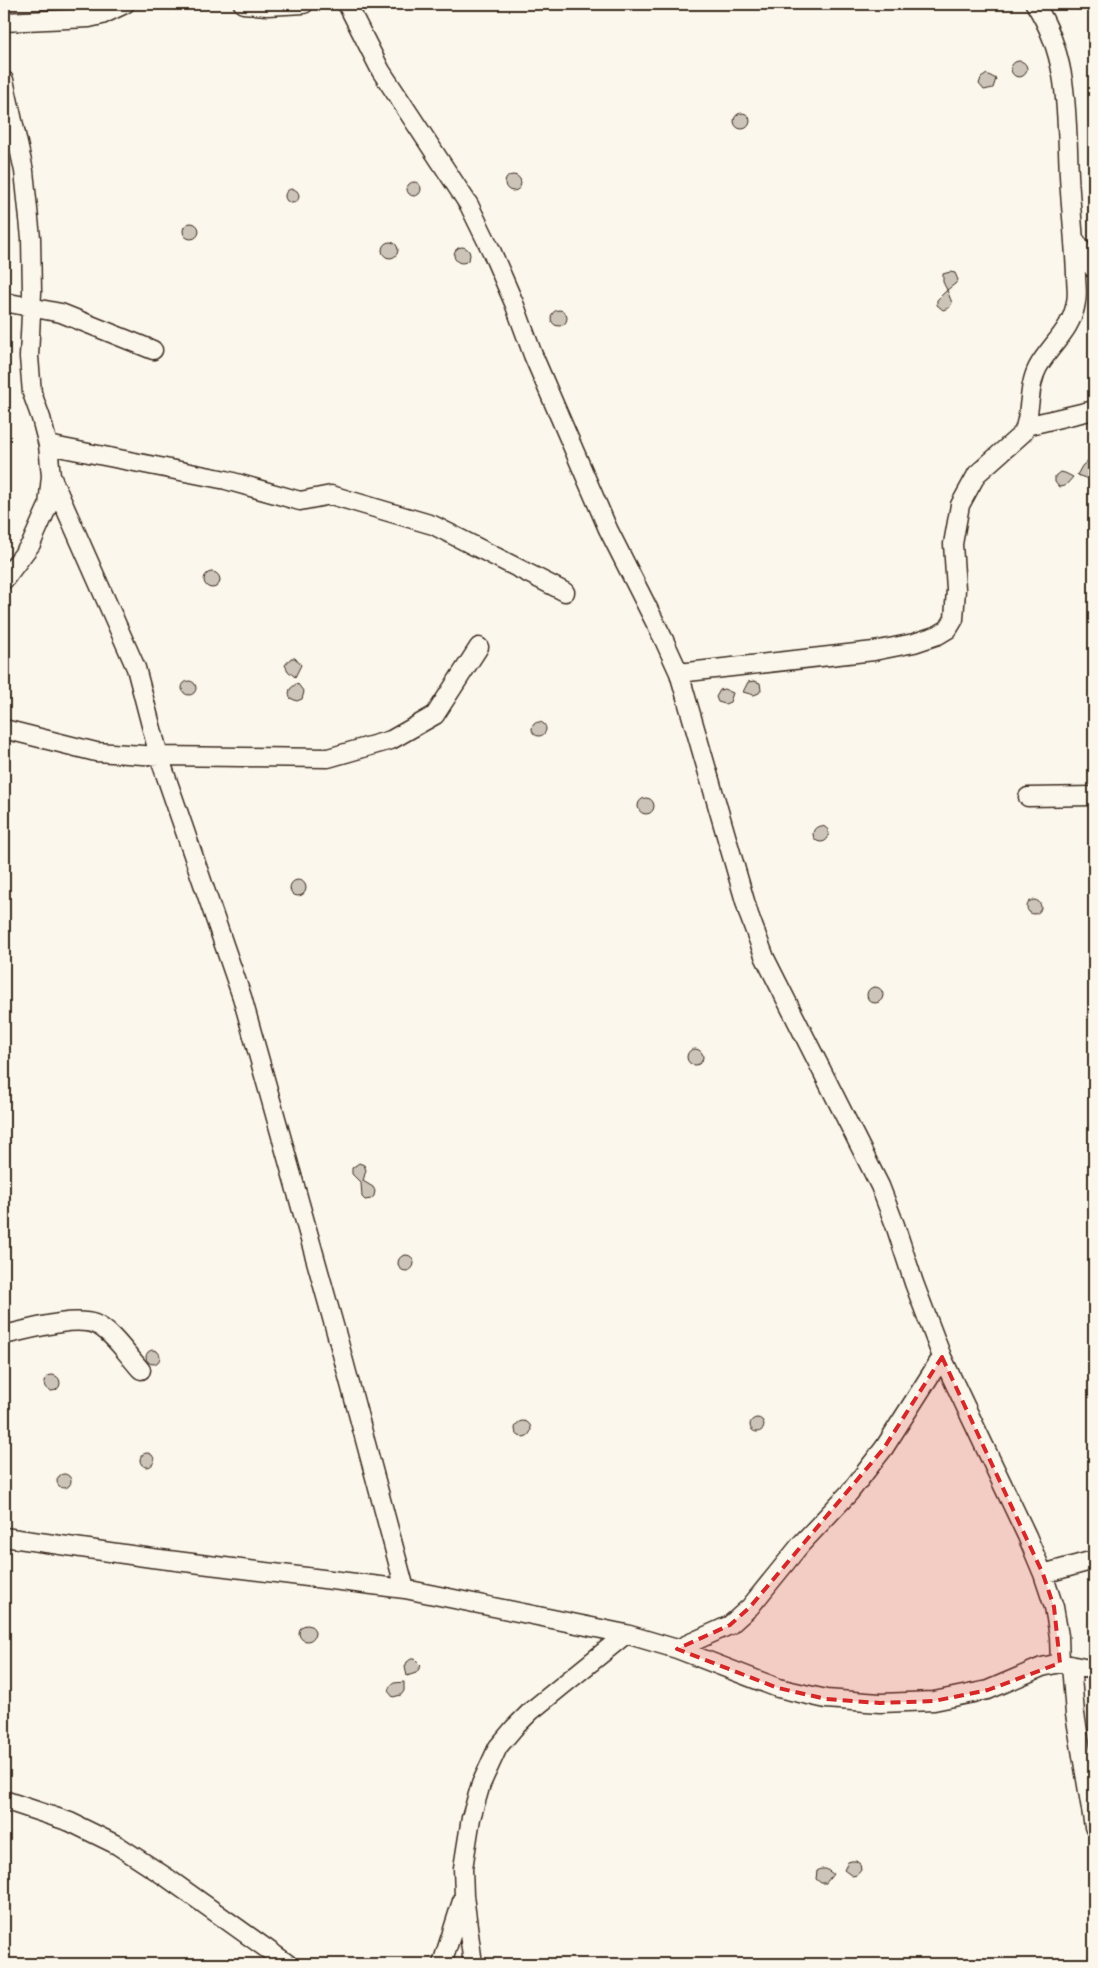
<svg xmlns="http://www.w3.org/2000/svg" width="1098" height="1968" viewBox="0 0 1098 1968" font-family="'Patrick Hand',sans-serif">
<rect width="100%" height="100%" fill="#fbf7ec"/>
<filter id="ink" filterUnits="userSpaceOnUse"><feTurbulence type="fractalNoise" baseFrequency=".02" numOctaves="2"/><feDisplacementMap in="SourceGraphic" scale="10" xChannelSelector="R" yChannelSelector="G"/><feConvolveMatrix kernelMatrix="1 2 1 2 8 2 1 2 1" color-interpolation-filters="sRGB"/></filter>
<g filter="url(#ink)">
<path fill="#ccc4b9" stroke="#3b2a1e" d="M1011 69a8 8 0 1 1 16 0a8 8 0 1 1-16 0Z
M 987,74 L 996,79 L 993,88 L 984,90 L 979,84 L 981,78 Z
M734 121a8 8 0 1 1 16 0a8 8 0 1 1-16 0Z
M505 183a8 8 0 1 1 16 0a8 8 0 1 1-16 0Z
M407 189a7 7 0 1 1 14 0a7 7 0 1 1-14 0Z
M285 196a7 7 0 1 1 14 0a7 7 0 1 1-14 0Z
M183 231a8 8 0 1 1 16 0a8 8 0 1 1-16 0Z
M382 250a8 8 0 1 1 16 0a8 8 0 1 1-16 0Z
M454 255a8 8 0 1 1 16 0a8 8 0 1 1-16 0Z
M 950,272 L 955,273 L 958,280 L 955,284 L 947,290 L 943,282 L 943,274 Z
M 947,290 L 952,303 L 949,308 L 943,310 L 937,305 L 937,300 Z
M551 318a8 8 0 1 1 16 0a8 8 0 1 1-16 0Z
M 1094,455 L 1094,481 L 1077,475 L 1082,466 Z
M 1060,472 L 1065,473 L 1073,477 L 1065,486 L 1059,487 L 1055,482 L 1055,476 Z
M204 580a8 8 0 1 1 16 0a8 8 0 1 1-16 0Z
M 291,658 L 295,658 L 301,665 L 295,677 L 288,671 L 285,665 Z
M182 688a7 7 0 1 1 14 0a7 7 0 1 1-14 0Z
M 754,681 L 760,683 L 761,690 L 759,693 L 754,695 L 743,692 L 748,682 Z
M 297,683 L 304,692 L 302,699 L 297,701 L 290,698 L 289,694 L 290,689 Z
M 724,689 L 733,693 L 730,702 L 725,704 L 718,702 L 716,697 L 720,690 Z
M532 729a7 7 0 1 1 14 0a7 7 0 1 1-14 0Z
M638 806a8 8 0 1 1 16 0a8 8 0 1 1-16 0Z
M813 834a8 8 0 1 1 16 0a8 8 0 1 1-16 0Z
M290 888a8 8 0 1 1 16 0a8 8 0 1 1-16 0Z
M1027 907a7 7 0 1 1 14 0a7 7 0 1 1-14 0Z
M867 995a8 8 0 1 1 16 0a8 8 0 1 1-16 0Z
M687 1057a8 8 0 1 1 16 0a8 8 0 1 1-16 0Z
M 359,1163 L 364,1165 L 366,1170 L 363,1181 L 373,1187 L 375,1191 L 374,1196 L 371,1199 L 365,1200 L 362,1197 L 361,1183 L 352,1174 L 352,1168 Z
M398 1263a8 8 0 1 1 16 0a8 8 0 1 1-16 0Z
M146 1357a7 7 0 1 1 14 0a7 7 0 1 1-14 0Z
M44 1383a8 8 0 1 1 16 0a8 8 0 1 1-16 0Z
M750 1425a7 7 0 1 1 14 0a7 7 0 1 1-14 0Z
M515 1429a8 8 0 1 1 16 0a8 8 0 1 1-16 0Z
M140 1460a7 7 0 1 1 14 0a7 7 0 1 1-14 0Z
M57 1481a7 7 0 1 1 14 0a7 7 0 1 1-14 0Z
M299 1633a8 8 0 1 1 16 0a8 8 0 1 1-16 0Z
M 411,1659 L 414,1659 L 421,1666 L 416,1673 L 407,1676 L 405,1667 L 407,1662 Z
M 404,1682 L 404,1691 L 401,1695 L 393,1697 L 388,1691 L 390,1686 L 394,1683 Z
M 851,1861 L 856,1861 L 860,1864 L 861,1870 L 857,1875 L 852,1876 L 844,1870 L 848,1862 Z
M 821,1869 L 826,1869 L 833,1874 L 826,1883 L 821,1883 L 816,1879 L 817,1871 Z"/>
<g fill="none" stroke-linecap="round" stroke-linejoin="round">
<defs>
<path id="minor" d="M 243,4 L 267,6 L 304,4
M 347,4 L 381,71 L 469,205 L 491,250 L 514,303 L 533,355 L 608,529 L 664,640 L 679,673 L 749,915 L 765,958 L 880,1186 L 895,1225 L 914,1283 L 942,1357 L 1027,1536 L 1043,1574 L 1054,1607 L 1059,1636 L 1060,1663
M 4,22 L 89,18 L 102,15 L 125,4
M 4,80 L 24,171 L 31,238 L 32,292 L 29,357 L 32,393 L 41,418 L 48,445 L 51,476 L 48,506 L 31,544 L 4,580
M 1075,240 L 1094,269
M 4,302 L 61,313 L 153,350
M 1026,426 L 1094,410
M 48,445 L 226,480 L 300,501 L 331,495 L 433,525 L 565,592
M 51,476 L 136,668 L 159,756 L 242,997 L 339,1343 L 405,1589
M 679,673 L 874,651 L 914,643 L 938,635 L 948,629 L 954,619 L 956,589 L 953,544 L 960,505 L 977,474 L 1023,433 C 1032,413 1027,387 1038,367 C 1051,344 1072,330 1076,302 C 1078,294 1076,284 1076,275 C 1075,247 1072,220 1070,192 C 1065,126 1073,63 1035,4
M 4,729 L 96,752 L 159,756 L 328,758 L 391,740 L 435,715 L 479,647
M 1028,797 L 1094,796
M 4,1335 C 28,1330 72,1316 95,1324 C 111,1330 129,1357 141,1370
M 4,1537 L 152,1558 L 405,1589 L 626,1634 L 677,1649 L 778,1688 L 826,1699 L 880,1703 L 934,1701 L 988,1690 L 1042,1667 L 1060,1663 L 1094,1670
M 1043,1574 L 1094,1560
M 677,1649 L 730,1625 L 750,1607 L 801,1544 L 849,1493 L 884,1448 L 942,1357
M 1071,1665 L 1075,1714 L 1094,1827
M 4,1800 L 70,1822 L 117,1845 L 166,1877 L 288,1964
M 442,1964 L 462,1901
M 473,1964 L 464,1896 L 463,1868 L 471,1818 L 481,1784 L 498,1747 L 514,1728 L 531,1711 L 626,1634"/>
</defs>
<use href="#minor" stroke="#3b2a1e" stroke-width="21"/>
<use href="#minor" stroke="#fbf7ec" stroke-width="18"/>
</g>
</g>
<path fill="#d62828" fill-opacity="0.2" stroke="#d62828" stroke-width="4" stroke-dasharray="10 6" stroke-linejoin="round" d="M 942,1357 L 1043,1574 L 1054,1607 L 1060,1663 L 988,1690 L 934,1701 L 880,1703 L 826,1699 L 778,1688 L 677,1649 L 730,1625 L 750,1607 L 884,1448 Z"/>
<rect width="1098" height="1968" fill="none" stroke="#fbf7ec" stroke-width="20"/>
<rect x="10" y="10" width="1078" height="1948" fill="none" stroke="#3b2a1e" stroke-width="2" filter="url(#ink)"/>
</svg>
